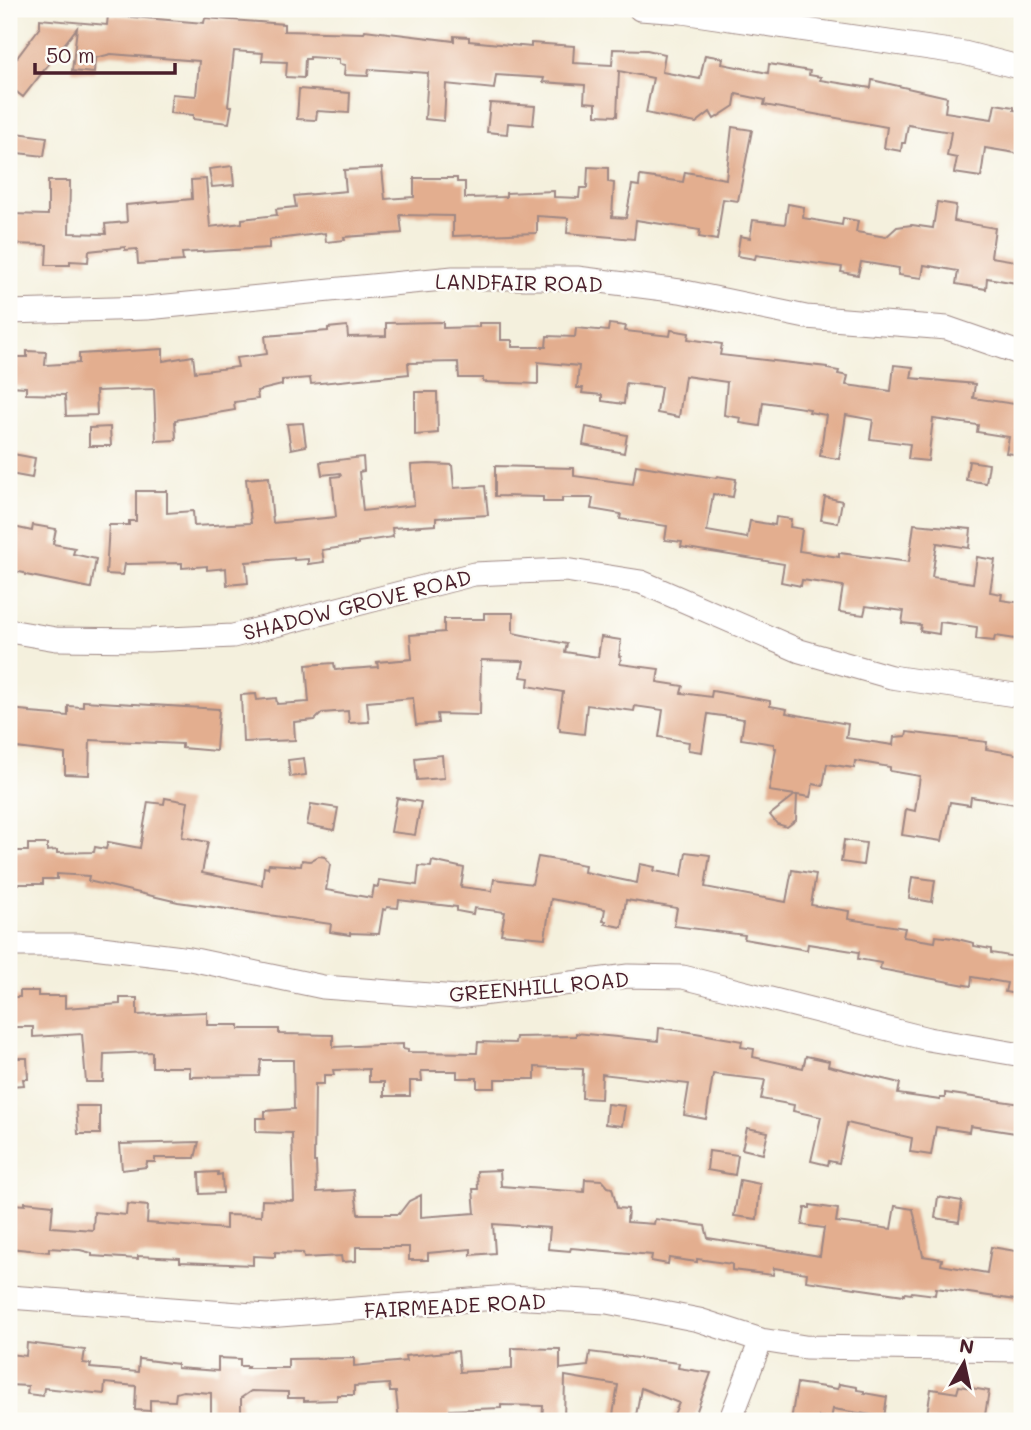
<svg xmlns="http://www.w3.org/2000/svg" width="1031" height="1430" viewBox="0 0 1031 1430" font-family="Mali,sans-serif">
<rect width="100%" height="100%" fill="#fdfcf7"/>
<filter id="ink" filterUnits="userSpaceOnUse"><feTurbulence type="fractalNoise" baseFrequency=".0143" numOctaves="2"/><feDisplacementMap in="SourceGraphic" scale="14" xChannelSelector="R" yChannelSelector="G"/><feConvolveMatrix kernelMatrix="1 2 1 2 8 2 1 2 1" color-interpolation-filters="sRGB"/></filter>
<filter id="wash" filterUnits="userSpaceOnUse"><feTurbulence type="fractalNoise" baseFrequency=".00686" numOctaves="4" result="noise"/><feDisplacementMap in="SourceGraphic" scale="28" xChannelSelector="R" yChannelSelector="G"/><feGaussianBlur stdDeviation="1.57" result="paint"/><feColorMatrix in="noise" values="0 0 0 0 0 0 0 0 0 0 0 0 0 0 0 0 0 1.4 0 .05"/><feComposite in="paint" operator="in"/></filter>
<g filter="url(#wash)">
<rect width="100%" height="100%" fill="#f4f0dd"/>
<g id="blocks">
<path fill="#e3ae8f" d="M 108,15 L 204,23 L 205,18 L 284,24 L 284,31 L 364,33 L 365,30 L 454,41 L 454,36 L 469,37 L 469,41 L 531,47 L 531,43 L 574,46 L 573,63 L 612,65 L 613,49 L 647,50 L 665,54 L 662,72 L 700,79 L 705,55 L 723,58 L 722,64 L 768,73 L 769,64 L 810,71 L 809,75 L 821,77 L 820,80 L 871,88 L 872,80 L 947,97 L 945,112 L 992,119 L 995,104 L 1014,107 L 1014,110 L 1022,111 L 1022,154 L 985,148 L 981,177 L 954,173 L 957,158 L 947,156 L 951,132 L 908,125 L 905,143 L 902,143 L 901,151 L 884,148 L 887,127 L 764,105 L 765,100 L 736,94 L 734,106 L 714,119 L 710,112 L 696,123 L 660,116 L 646,113 L 653,78 L 619,71 L 617,116 L 596,115 L 596,103 L 584,102 L 585,85 L 543,82 L 544,78 L 496,75 L 494,89 L 446,84 L 444,121 L 425,119 L 428,73 L 369,69 L 368,76 L 344,75 L 345,65 L 339,64 L 339,59 L 310,57 L 310,59 L 305,59 L 304,78 L 286,77 L 287,62 L 262,61 L 263,53 L 234,51 L 228,106 L 232,106 L 229,123 L 193,119 L 193,115 L 170,113 L 172,94 L 196,96 L 199,61 L 111,54 L 95,58 L 94,73 L 72,71 L 77,28 L 23,97 L 9,86 L 9,53 L 16,59 L 40,27 L 40,19 L 107,25 Z
M 299,89 L 350,93 L 349,113 L 317,111 L 316,120 L 297,119 Z
M 490,103 L 535,106 L 533,125 L 508,123 L 507,134 L 487,132 Z
M 732,127 L 752,130 L 738,201 L 723,199 L 717,240 L 699,237 L 700,230 L 636,220 L 634,239 L 567,233 L 568,218 L 537,216 L 537,233 L 453,236 L 453,216 L 400,215 L 402,233 L 344,237 L 345,240 L 326,242 L 325,233 L 269,240 L 269,248 L 182,253 L 183,261 L 138,264 L 137,249 L 125,250 L 125,247 L 89,251 L 88,262 L 70,261 L 70,265 L 46,265 L 47,245 L 9,244 L 9,214 L 48,215 L 48,181 L 70,181 L 69,233 L 106,234 L 105,224 L 127,222 L 126,205 L 192,199 L 191,180 L 206,179 L 210,227 L 242,223 L 242,219 L 277,215 L 276,209 L 296,207 L 294,196 L 346,191 L 344,170 L 382,168 L 385,199 L 414,197 L 414,178 L 457,178 L 457,182 L 465,182 L 465,198 L 506,197 L 506,193 L 554,191 L 554,197 L 579,198 L 580,188 L 587,188 L 588,167 L 608,168 L 608,182 L 614,183 L 612,217 L 626,218 L 632,185 L 639,186 L 640,176 L 683,182 L 685,172 L 726,179 Z
M 9,132 L 47,137 L 44,156 L 9,152 Z
M 232,166 L 234,185 L 212,187 L 209,169 Z
M 937,202 L 956,205 L 954,221 L 995,228 L 991,257 L 1022,262 L 1022,284 L 987,278 L 986,289 L 956,284 L 958,271 L 924,265 L 922,278 L 898,275 L 899,268 L 861,262 L 858,275 L 841,272 L 842,267 L 756,255 L 755,259 L 737,256 L 740,236 L 750,238 L 753,220 L 785,224 L 788,204 L 804,207 L 803,218 L 842,225 L 843,218 L 858,221 L 856,232 L 886,237 L 897,227 L 912,225 L 933,228 Z
M 443,322 L 443,328 L 479,327 L 479,323 L 501,323 L 501,340 L 512,340 L 512,347 L 546,347 L 547,336 L 575,337 L 576,328 L 608,331 L 609,324 L 626,326 L 625,331 L 670,336 L 671,330 L 689,333 L 688,339 L 722,344 L 720,355 L 827,367 L 827,369 L 839,371 L 838,374 L 848,376 L 846,385 L 891,391 L 894,365 L 913,367 L 911,378 L 975,384 L 973,398 L 1022,405 L 1022,455 L 1006,453 L 1009,437 L 977,432 L 978,425 L 933,419 L 928,461 L 908,459 L 910,444 L 870,439 L 873,420 L 846,415 L 839,459 L 820,456 L 826,415 L 809,412 L 810,409 L 763,402 L 760,426 L 740,423 L 741,418 L 724,415 L 727,382 L 685,376 L 679,417 L 657,413 L 661,387 L 626,383 L 624,404 L 602,401 L 602,395 L 582,393 L 583,388 L 577,388 L 579,366 L 538,362 L 538,384 L 483,382 L 483,378 L 459,378 L 458,362 L 408,363 L 409,374 L 311,384 L 310,378 L 282,380 L 282,385 L 257,391 L 258,399 L 234,402 L 235,410 L 175,420 L 176,440 L 156,441 L 154,389 L 96,391 L 97,415 L 66,416 L 65,395 L 26,394 L 26,387 L 9,386 L 9,357 L 27,357 L 27,351 L 46,352 L 45,365 L 79,363 L 79,354 L 163,349 L 163,361 L 193,356 L 195,372 L 238,367 L 236,358 L 267,354 L 265,336 L 328,331 L 328,328 L 347,326 L 348,337 L 386,336 L 386,323 Z
M 415,392 L 437,392 L 438,433 L 415,435 Z
M 303,423 L 306,446 L 291,449 L 287,424 Z
M 110,427 L 111,446 L 89,446 L 89,428 Z
M 586,427 L 627,435 L 624,453 L 583,445 Z
M 13,454 L 35,458 L 32,478 L 10,474 Z
M 363,457 L 364,471 L 359,472 L 363,511 L 414,505 L 411,465 L 429,464 L 452,465 L 454,488 L 485,486 L 488,515 L 436,518 L 436,525 L 392,528 L 393,537 L 358,542 L 358,545 L 322,550 L 324,562 L 308,564 L 308,559 L 294,560 L 294,558 L 246,562 L 248,583 L 227,585 L 226,568 L 207,570 L 207,566 L 182,568 L 182,563 L 125,564 L 123,575 L 106,574 L 109,525 L 129,525 L 129,521 L 136,521 L 136,491 L 167,491 L 167,513 L 193,511 L 194,526 L 251,523 L 246,479 L 269,477 L 273,523 L 336,517 L 332,477 L 341,476 L 340,473 L 322,475 L 320,462 Z
M 969,461 L 989,464 L 986,483 L 966,480 Z
M 636,465 L 716,478 L 717,476 L 736,479 L 733,497 L 713,494 L 707,531 L 747,538 L 750,521 L 775,525 L 776,517 L 791,519 L 790,527 L 802,529 L 799,551 L 839,557 L 839,553 L 909,562 L 914,524 L 971,529 L 969,548 L 937,543 L 932,577 L 973,583 L 977,557 L 995,560 L 990,592 L 1002,594 L 1001,600 L 1022,603 L 1022,640 L 995,636 L 994,641 L 976,639 L 977,627 L 940,622 L 939,634 L 920,631 L 921,625 L 902,623 L 904,611 L 866,606 L 864,615 L 839,612 L 843,586 L 802,580 L 801,586 L 781,582 L 784,564 L 681,547 L 682,542 L 665,540 L 667,526 L 620,519 L 621,514 L 591,509 L 593,498 L 562,498 L 562,502 L 543,502 L 543,497 L 495,496 L 495,466 L 574,468 L 574,476 L 633,484 Z
M 825,497 L 842,501 L 838,523 L 821,520 Z
M 33,525 L 56,529 L 53,544 L 75,548 L 73,554 L 96,559 L 91,588 L 26,575 L 24,573 L 9,570 L 9,526 L 32,531 Z
M 484,613 L 513,613 L 513,633 L 567,644 L 565,652 L 598,657 L 601,637 L 621,640 L 619,656 L 621,657 L 620,664 L 659,669 L 657,682 L 683,686 L 681,693 L 711,697 L 712,691 L 770,701 L 770,706 L 787,709 L 786,713 L 848,724 L 846,738 L 893,745 L 894,737 L 906,736 L 907,732 L 987,742 L 986,749 L 1022,755 L 1022,805 L 971,797 L 970,805 L 950,802 L 942,841 L 902,835 L 906,809 L 915,811 L 920,776 L 890,771 L 890,767 L 855,761 L 854,768 L 827,764 L 823,786 L 813,784 L 810,797 L 797,795 L 796,820 L 787,827 L 777,824 L 770,815 L 795,795 L 769,791 L 776,748 L 774,748 L 774,744 L 741,739 L 744,719 L 708,714 L 702,752 L 688,750 L 689,742 L 659,737 L 663,710 L 635,706 L 634,711 L 587,705 L 584,734 L 560,731 L 560,728 L 558,727 L 563,692 L 528,686 L 529,678 L 521,677 L 524,661 L 481,660 L 480,715 L 437,714 L 438,723 L 416,725 L 413,698 L 367,702 L 369,722 L 349,723 L 348,711 L 322,713 L 315,720 L 294,722 L 295,740 L 243,742 L 241,695 L 256,694 L 257,700 L 276,698 L 277,704 L 309,702 L 306,665 L 334,663 L 335,670 L 378,667 L 377,662 L 412,659 L 410,635 L 444,632 L 444,619 L 484,619 Z
M 83,701 L 219,709 L 216,751 L 182,748 L 182,744 L 90,740 L 89,775 L 65,774 L 65,754 L 9,747 L 9,709 L 30,711 L 30,713 L 68,716 L 68,706 L 83,707 Z
M 442,755 L 444,778 L 417,780 L 415,758 Z
M 304,758 L 306,775 L 290,777 L 288,760 Z
M 165,798 L 188,802 L 182,837 L 208,842 L 202,873 L 262,885 L 264,867 L 268,868 L 269,864 L 301,866 L 302,860 L 310,861 L 319,856 L 325,857 L 330,864 L 326,890 L 372,898 L 374,886 L 378,887 L 379,880 L 417,885 L 419,866 L 431,867 L 432,861 L 464,868 L 461,887 L 492,891 L 494,879 L 532,884 L 538,857 L 585,865 L 584,872 L 637,883 L 640,864 L 655,867 L 654,871 L 682,876 L 686,852 L 710,855 L 705,887 L 786,902 L 792,870 L 816,874 L 811,905 L 849,911 L 848,919 L 905,928 L 903,937 L 935,942 L 936,936 L 953,938 L 974,943 L 974,946 L 991,949 L 991,953 L 1022,958 L 1022,995 L 1005,992 L 1007,983 L 972,977 L 971,986 L 880,969 L 881,963 L 858,959 L 859,952 L 808,944 L 807,950 L 744,939 L 745,935 L 674,926 L 677,908 L 626,900 L 622,927 L 605,924 L 606,921 L 603,921 L 605,909 L 551,899 L 545,938 L 501,934 L 505,912 L 474,908 L 473,914 L 457,911 L 457,907 L 399,900 L 398,908 L 387,907 L 386,910 L 383,909 L 379,934 L 350,933 L 350,935 L 330,932 L 331,924 L 178,902 L 88,881 L 89,876 L 57,874 L 57,879 L 43,879 L 43,884 L 9,884 L 9,851 L 28,851 L 28,844 L 47,844 L 47,851 L 57,850 L 57,853 L 94,852 L 95,847 L 106,849 L 108,842 L 140,848 L 148,802 L 164,804 Z
M 397,798 L 421,802 L 415,835 L 391,832 Z
M 311,804 L 338,808 L 334,830 L 307,825 Z
M 844,840 L 866,843 L 863,865 L 841,862 Z
M 912,877 L 935,880 L 932,902 L 909,898 Z
M 20,991 L 38,991 L 38,996 L 65,996 L 65,1008 L 120,1004 L 120,998 L 137,998 L 137,1015 L 207,1012 L 207,1025 L 239,1025 L 239,1029 L 279,1029 L 279,1034 L 333,1035 L 333,1047 L 403,1044 L 403,1049 L 408,1050 L 408,1052 L 477,1053 L 478,1042 L 515,1043 L 516,1037 L 576,1036 L 576,1033 L 658,1041 L 659,1028 L 684,1031 L 742,1041 L 741,1047 L 754,1049 L 753,1057 L 803,1068 L 806,1056 L 829,1061 L 828,1066 L 900,1083 L 898,1094 L 940,1100 L 940,1098 L 945,1098 L 945,1093 L 1022,1104 L 1022,1134 L 970,1126 L 969,1132 L 936,1127 L 931,1155 L 910,1152 L 912,1138 L 847,1123 L 839,1163 L 829,1161 L 828,1165 L 811,1161 L 821,1117 L 793,1111 L 794,1105 L 761,1099 L 765,1080 L 713,1074 L 706,1119 L 684,1115 L 689,1084 L 602,1074 L 601,1099 L 582,1098 L 583,1069 L 535,1067 L 535,1079 L 495,1079 L 495,1088 L 477,1088 L 477,1078 L 457,1078 L 457,1071 L 421,1071 L 422,1081 L 410,1081 L 410,1096 L 384,1096 L 384,1082 L 369,1082 L 369,1069 L 333,1070 L 334,1075 L 324,1075 L 324,1084 L 315,1084 L 314,1162 L 316,1162 L 317,1192 L 355,1190 L 358,1214 L 399,1214 L 409,1201 L 421,1195 L 421,1217 L 475,1213 L 473,1189 L 478,1189 L 477,1171 L 500,1170 L 501,1186 L 584,1192 L 585,1179 L 602,1180 L 608,1187 L 612,1188 L 617,1208 L 628,1209 L 627,1222 L 654,1224 L 655,1219 L 705,1226 L 708,1238 L 820,1256 L 824,1228 L 802,1225 L 805,1208 L 810,1208 L 810,1205 L 838,1209 L 836,1222 L 891,1229 L 895,1206 L 913,1209 L 923,1256 L 942,1259 L 941,1265 L 987,1273 L 991,1247 L 1022,1252 L 1019,1278 L 1022,1278 L 1022,1301 L 936,1288 L 935,1295 L 912,1292 L 911,1294 L 904,1293 L 904,1295 L 806,1281 L 807,1273 L 774,1268 L 773,1275 L 732,1270 L 732,1264 L 697,1259 L 697,1262 L 669,1258 L 668,1264 L 651,1261 L 652,1255 L 571,1248 L 570,1251 L 548,1249 L 550,1228 L 493,1224 L 495,1253 L 471,1255 L 471,1249 L 428,1253 L 428,1260 L 409,1260 L 409,1247 L 356,1247 L 356,1261 L 342,1262 L 341,1256 L 304,1258 L 303,1253 L 275,1252 L 275,1257 L 253,1256 L 253,1265 L 180,1262 L 180,1258 L 138,1256 L 138,1259 L 92,1256 L 92,1253 L 80,1250 L 49,1248 L 49,1252 L 9,1248 L 13,1204 L 25,1205 L 25,1202 L 53,1205 L 51,1227 L 93,1230 L 94,1212 L 126,1215 L 127,1204 L 148,1206 L 147,1223 L 226,1229 L 226,1215 L 261,1216 L 262,1200 L 294,1201 L 292,1133 L 256,1132 L 256,1118 L 265,1118 L 265,1111 L 294,1109 L 293,1060 L 261,1060 L 259,1076 L 190,1077 L 190,1067 L 152,1067 L 152,1052 L 104,1054 L 103,1082 L 86,1082 L 82,1034 L 33,1037 L 33,1027 L 9,1027 L 9,997 L 20,997 Z
M 9,1058 L 27,1058 L 28,1079 L 23,1079 L 24,1085 L 9,1086 Z
M 607,1104 L 625,1106 L 622,1126 L 605,1124 Z
M 76,1106 L 100,1106 L 100,1134 L 78,1134 Z
M 747,1128 L 768,1132 L 763,1154 L 742,1149 Z
M 199,1142 L 195,1158 L 155,1158 L 155,1162 L 147,1162 L 146,1167 L 122,1170 L 120,1144 Z
M 709,1151 L 738,1155 L 735,1175 L 707,1170 Z
M 218,1172 L 218,1175 L 222,1174 L 223,1193 L 200,1194 L 199,1173 Z
M 740,1180 L 760,1184 L 757,1219 L 734,1216 Z
M 938,1197 L 962,1201 L 959,1222 L 935,1218 Z
M 27,1343 L 85,1350 L 83,1363 L 91,1364 L 90,1368 L 138,1372 L 139,1359 L 177,1364 L 177,1368 L 218,1371 L 218,1358 L 240,1359 L 240,1366 L 248,1366 L 247,1368 L 288,1368 L 288,1359 L 354,1358 L 354,1366 L 406,1361 L 405,1356 L 458,1351 L 460,1372 L 512,1369 L 512,1348 L 560,1349 L 560,1369 L 588,1366 L 590,1352 L 679,1363 L 678,1368 L 711,1373 L 693,1421 L 671,1421 L 679,1403 L 641,1388 L 635,1421 L 612,1421 L 618,1385 L 565,1376 L 564,1421 L 542,1421 L 543,1406 L 501,1405 L 501,1408 L 450,1410 L 451,1421 L 399,1421 L 396,1392 L 390,1392 L 389,1384 L 354,1386 L 354,1395 L 337,1395 L 337,1400 L 304,1401 L 304,1398 L 288,1398 L 288,1392 L 251,1391 L 241,1398 L 241,1419 L 237,1419 L 237,1421 L 211,1421 L 211,1393 L 183,1391 L 176,1393 L 175,1401 L 150,1400 L 150,1411 L 135,1410 L 136,1386 L 105,1383 L 104,1394 L 44,1388 L 43,1396 L 27,1394 L 28,1386 L 9,1385 L 9,1354 L 26,1356 Z
M 797,1383 L 838,1389 L 839,1384 L 857,1387 L 857,1390 L 864,1391 L 864,1393 L 887,1397 L 884,1417 L 833,1409 L 831,1419 L 819,1417 L 818,1421 L 791,1421 Z
M 959,1386 L 989,1391 L 984,1421 L 926,1421 L 931,1389 L 957,1393 Z"/>
</g>
</g>
<g filter="url(#ink)">
<use href="#blocks" fill-opacity="0" stroke="#9f8884" stroke-width="2"/>
<g fill="none" stroke-linecap="round" stroke-linejoin="round">
<defs>
<path id="street" d="M 640,9 L 682,12 L 964,53 L 1022,68
M 9,312 L 147,308 L 453,278 L 577,278 L 680,291 L 806,317 L 947,328 L 1022,354
M 9,631 L 56,639 L 148,640 L 233,636 L 474,574 L 565,570 L 641,582 L 800,651 L 891,677 L 1022,696
M 9,945 L 77,945 L 190,959 L 323,987 L 457,997 L 628,976 L 683,977 L 928,1039 L 1022,1055
M 9,1297 L 267,1316 L 509,1297 L 607,1302 L 699,1320 L 761,1340 L 805,1347 L 1022,1350
M 730,1421 L 761,1340"/>
</defs>
<use href="#street" stroke="#9f8884" stroke-width="25"/>
<use href="#street" stroke="#fff" stroke-width="23"/>
</g>
</g>
<g text-anchor="middle" dominant-baseline="central" stroke-width="5" stroke-linejoin="round" paint-order="stroke">
<g font-size="21" fill="#4a1f2b" stroke="#fdfcf7">
<text transform="translate(519 282) rotate(1)">LANDFAIR ROAD</text>
<text transform="translate(357 604) rotate(-14)">SHADOW GROVE ROAD</text>
<text transform="translate(539 986) rotate(-5)">GREENHILL ROAD</text>
<text transform="translate(455 1305) rotate(-3)">FAIRMEADE ROAD</text>
</g>
</g>
<rect width="1031" height="1430" fill="none" stroke="#fdfcf7" stroke-width="35"/>
<g transform="translate(964 1363) rotate(9)" stroke="#fdfcf7" stroke-width="5" paint-order="stroke">
<path d="M0-5L12 26L0 18L-12 26Z" fill="#4a1f2b"/>
<text y="-10" font-size="19" font-weight="bold" text-anchor="middle" fill="#4a1f2b">N</text>
</g>
<path d="M35 63v10h140v-10" fill="none" stroke="#4a1f2b" stroke-width="3.5"/>
<text x="46" y="63" font-size="21" fill="#4a1f2b" stroke="#fdfcf7" stroke-width="5" paint-order="stroke">50 m</text>
</svg>
